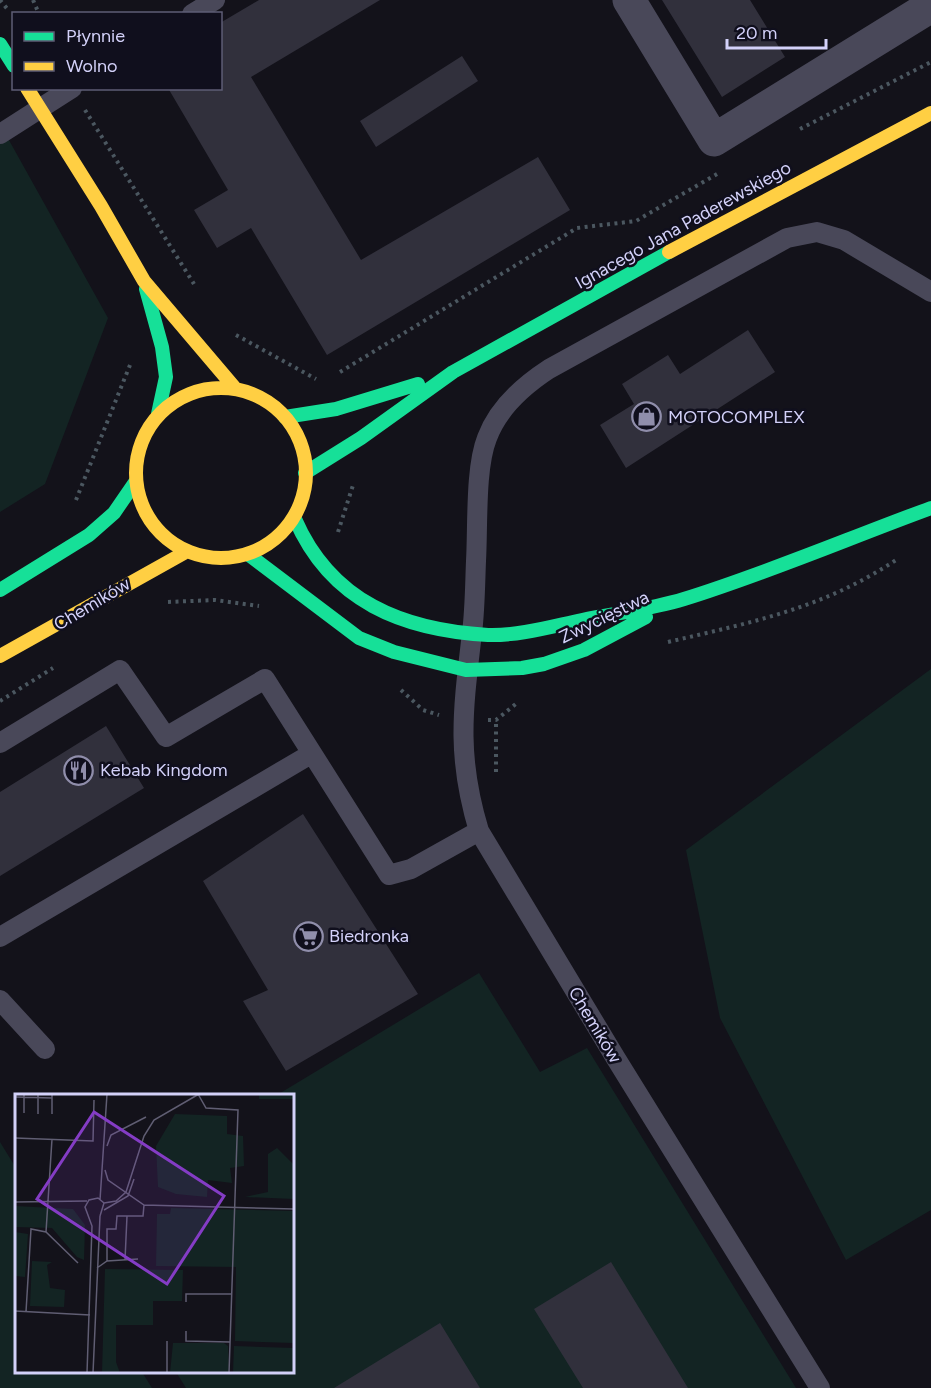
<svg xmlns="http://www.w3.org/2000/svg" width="931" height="1388" viewBox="0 0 931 1388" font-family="Figtree,sans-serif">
<rect width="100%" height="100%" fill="#13121a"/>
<path fill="#132423" d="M 0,124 L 108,318 L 45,484 L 0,512 Z
M 931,669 L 931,1210 L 846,1260 L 720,1018 L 686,850 Z
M 479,973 L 540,1072 L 587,1048 L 796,1388 L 186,1388 L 176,1372 L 292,1372 L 292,1096 L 277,1095 Z
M 0,1142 L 16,1168 L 16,1372 L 142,1372 L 152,1388 L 0,1388 Z"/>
<path fill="#31303c" d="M 259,0 L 380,0 L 251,77 L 361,260 L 538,157 L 570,210 L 327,355 L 251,228 L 217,248 L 194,210 L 228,190 L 168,88 L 220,88 L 220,23 Z
M 662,0 L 750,0 L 785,57 L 722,97 Z
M 462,56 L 478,81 L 376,147 L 360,121 Z
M 748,330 L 775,372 L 626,468 L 600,425 L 634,404 L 622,384 L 668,355 L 680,374 Z
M 106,726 L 144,788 L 0,876 L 0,792 Z
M 303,814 L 418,994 L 286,1071 L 243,1001 L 268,990 L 203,881 Z
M 611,1262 L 688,1388 L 583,1388 L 534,1309 Z
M 440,1323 L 480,1388 L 334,1388 Z"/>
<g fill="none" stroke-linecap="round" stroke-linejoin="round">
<path stroke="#4b5760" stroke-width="4" stroke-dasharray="3 4.5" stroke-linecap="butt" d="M 0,0 L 9,11
M 33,0 L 39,14
M 85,110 L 194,284
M 800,129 L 931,62
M 236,335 L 316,379
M 340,372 L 577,228 L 636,221 L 717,174
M 76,500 L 130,365
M 338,532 L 354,482
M 168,602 L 215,600 L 259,606
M 668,642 C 753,622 825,608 899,558
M 401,690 L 423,710 L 439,715
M 0,701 L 53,668
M 488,720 L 496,720 L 517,703
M 496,772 L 496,720"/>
<path stroke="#494859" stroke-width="20" d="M 192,14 L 215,0
M 0,134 L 72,88
M 0,743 L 120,670 L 166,737 L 265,679 L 389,875 L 411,869 L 479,831
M 0,937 L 311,754
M 0,1000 L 45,1049
M 820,1388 L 615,1057 L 479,831 C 456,755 463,710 472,633 C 475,609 475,585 476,561 C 478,527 475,468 487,438 C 498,408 523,386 549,369 L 787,238 L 817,232 L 844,240 L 931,292"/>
<path stroke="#494859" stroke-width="33" d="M 629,0 L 714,140 L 931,6"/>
<path stroke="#16e098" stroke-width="14" d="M 0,44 L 14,66
M 146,289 L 162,347 L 166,377 L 158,414
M 285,417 L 336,409 L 418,384
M 305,473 L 361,438 L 453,372 L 669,252
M 295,519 C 331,602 403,630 488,635 C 519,636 553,626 582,620 C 616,613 652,609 684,599 C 768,573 849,538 931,508
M 249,555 L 359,638 L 394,652 L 466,670 L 522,668 L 544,664 L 584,650 L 646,617
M 0,590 L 89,535 L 114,513 L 136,481"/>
<path stroke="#ffcf43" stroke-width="14" d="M 27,88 L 101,206 L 144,281 L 234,387
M 669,252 L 931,113
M136 473a85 85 0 1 1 170 0a85 85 0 1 1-170 0Z
M 0,656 L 184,553"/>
</g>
<defs>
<symbol id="shop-ring" viewBox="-11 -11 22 22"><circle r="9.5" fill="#100f1d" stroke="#908eab" stroke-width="1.5"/><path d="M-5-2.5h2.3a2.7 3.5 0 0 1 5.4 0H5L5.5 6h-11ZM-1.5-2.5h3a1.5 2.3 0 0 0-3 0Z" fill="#908eab"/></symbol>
<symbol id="restaurant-ring" viewBox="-11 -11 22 22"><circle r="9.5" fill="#100f1d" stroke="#908eab" stroke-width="1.5"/><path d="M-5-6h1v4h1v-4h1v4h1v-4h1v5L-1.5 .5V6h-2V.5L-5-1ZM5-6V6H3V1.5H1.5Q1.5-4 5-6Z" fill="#908eab"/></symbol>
<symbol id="supermarket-ring" viewBox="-11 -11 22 22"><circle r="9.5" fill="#100f1d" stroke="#908eab" stroke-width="1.5"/><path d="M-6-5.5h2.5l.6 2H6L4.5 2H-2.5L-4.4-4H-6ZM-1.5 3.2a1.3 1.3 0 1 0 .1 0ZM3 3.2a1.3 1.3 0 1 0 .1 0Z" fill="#908eab"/></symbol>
</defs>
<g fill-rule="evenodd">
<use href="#shop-ring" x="630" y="400" width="33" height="33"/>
<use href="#restaurant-ring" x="62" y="754" width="33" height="33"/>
<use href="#supermarket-ring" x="292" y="920" width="33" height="33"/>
</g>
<g text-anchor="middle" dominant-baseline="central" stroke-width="5" stroke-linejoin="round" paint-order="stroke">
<g font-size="18" fill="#d3d1f9" stroke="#100f1d">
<text transform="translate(683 225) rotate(-29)">Ignacego Jana Paderewskiego</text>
<text transform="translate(92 604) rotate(-31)">Chemików</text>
<text transform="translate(604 617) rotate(-26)">Zwycięstwa</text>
<text transform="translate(595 1025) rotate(59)">Chemików</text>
</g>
<g font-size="18" fill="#d3d1f9" stroke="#100f1d" text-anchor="start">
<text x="668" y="417">MOTOCOMPLEX</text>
<text x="100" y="770">Kebab Kingdom</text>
<text x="329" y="936">Biedronka</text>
</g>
</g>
<g transform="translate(15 1094)">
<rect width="279" height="279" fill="#13121a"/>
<path d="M 244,0 L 279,0 L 279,5 L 244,5 ZM 160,20 L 212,22 L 212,40 L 228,42 L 229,72 L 215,74 L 217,89 L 193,86 L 192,103 L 161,100 L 143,93 L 141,52 ZM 262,54 L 279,71 L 279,105 L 230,103 L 253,98 L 253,60 ZM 0,112 L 58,115 L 70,131 L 69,166 L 62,163 L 37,134 L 0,133 ZM 156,114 L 279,117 L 279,249 L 220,247 L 221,173 L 141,172 L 142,120 L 155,120 ZM 0,138 L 13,140 L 10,183 L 1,182 ZM 17,167 L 37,168 L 32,171 L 35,194 L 50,196 L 49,213 L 15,212 ZM 90,175 L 168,176 L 167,207 L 138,207 L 138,231 L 101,231 L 101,268 L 105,279 L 87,279 ZM 158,249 L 209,249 L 213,252 L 214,279 L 155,279 ZM 219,252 L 279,254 L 279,279 L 218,279 Z" fill="#132423"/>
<path fill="none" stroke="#605e73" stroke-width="1.5" d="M 183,0 L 191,14 L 223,16 L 214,279M 0,3 L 37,4M 9,19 L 9,0M 23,20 L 23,0M 37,20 L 37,0M 0,44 L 78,47 L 79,6M 92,52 L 96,41 L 131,23M 90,76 L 93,86 L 129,111 L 279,115M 85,106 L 92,0M 0,108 L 72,107M 89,109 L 101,107 L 111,98 L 129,42 L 139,26 L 184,0M 89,116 L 113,102 L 119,85M 31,138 L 37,45M 110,166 L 112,122M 92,167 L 92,135 L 101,135 L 102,122 L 128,122 L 129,111M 82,174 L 92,167 L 123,165M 171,208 L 171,200 L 216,200M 0,217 L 75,221M 11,218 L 16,135 L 31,138 L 63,169M 171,237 L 171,247 L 215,248M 72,279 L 77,132 L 70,113 L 74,106 L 83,104 L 89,109 L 85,122M 78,279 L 85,122M 152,279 L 152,247"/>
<path fill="#843cc5" fill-opacity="0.15" stroke="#843cc5" stroke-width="3" d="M 79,18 L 209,102 L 152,190 L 22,105 Z"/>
<rect width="279" height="279" fill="none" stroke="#d3d1f9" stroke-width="3"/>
</g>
<rect x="12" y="12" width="210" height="78" fill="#100f1d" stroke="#5e5d75" stroke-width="1.5"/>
<rect x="24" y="32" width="30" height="9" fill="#16e098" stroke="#5e5d75" stroke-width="1.5"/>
<text x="66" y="42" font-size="18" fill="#d3d1f9">Płynnie</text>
<rect x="24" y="62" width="30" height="9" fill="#ffcf43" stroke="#5e5d75" stroke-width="1.5"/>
<text x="66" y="72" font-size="18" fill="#d3d1f9">Wolno</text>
<path d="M727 39v9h99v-9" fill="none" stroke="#d3d1f9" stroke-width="3"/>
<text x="736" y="39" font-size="18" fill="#d3d1f9" stroke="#100f1d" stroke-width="4.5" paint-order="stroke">20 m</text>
</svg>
